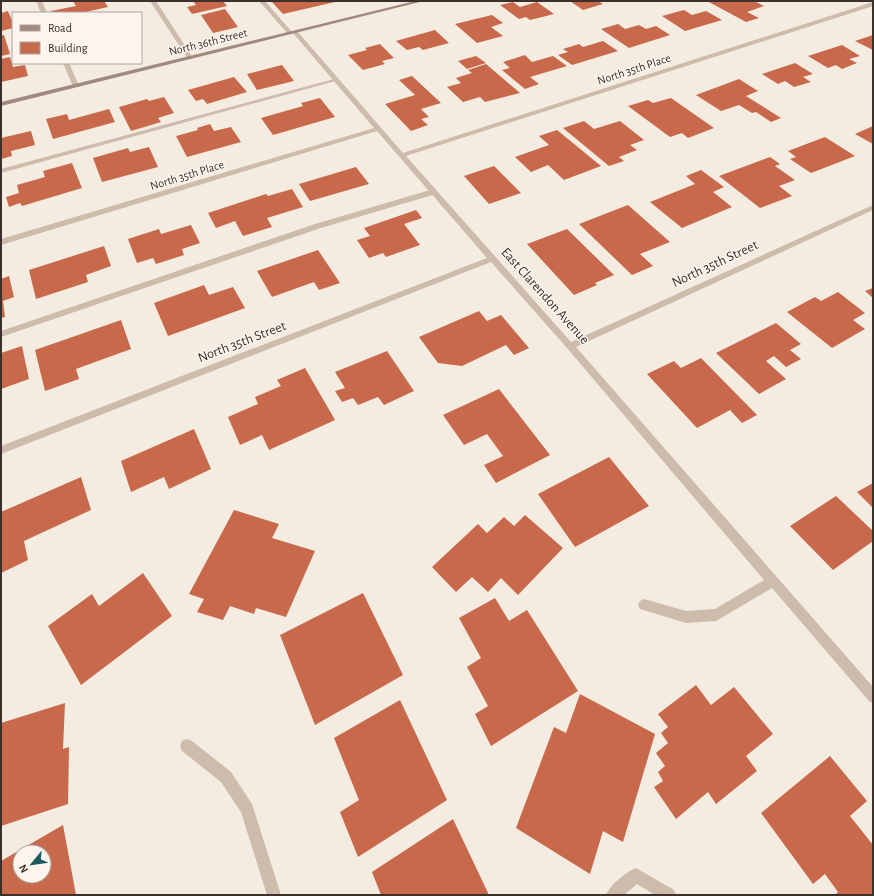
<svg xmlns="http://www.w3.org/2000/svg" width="874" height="896" viewBox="0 0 874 896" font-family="'Alegreya Sans',sans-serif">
<rect width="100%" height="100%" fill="#f4ebe1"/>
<path fill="#c8694b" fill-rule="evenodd" d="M 73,1 L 104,1 L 108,7 L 81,13 L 52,13 L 51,11 L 76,6 Z
M 193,1 L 223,1 L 227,6 L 192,14 L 187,7 L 196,5 Z
M 271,1 L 335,1 L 335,2 L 283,14 Z
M 570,1 L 598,1 L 603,4 L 583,10 Z
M 713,1 L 754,1 L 764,6 L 747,12 L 759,18 L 746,22 L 709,2 Z
M 513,2 L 520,7 L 537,2 L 554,14 L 530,20 L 526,17 L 519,19 L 500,5 Z
M 225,9 L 238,27 L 213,33 L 201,15 Z
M 684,10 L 692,15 L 706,11 L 722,20 L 685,31 L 662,16 Z
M 8,11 L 13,23 L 13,28 L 1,31 L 1,13 Z
M 492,15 L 503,23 L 491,27 L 503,36 L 477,43 L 455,24 Z
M 618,24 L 625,29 L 639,25 L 646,29 L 656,26 L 670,35 L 629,48 L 601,29 Z
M 435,30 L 449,43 L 423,50 L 419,47 L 407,50 L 396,41 Z
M 1,35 L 4,35 L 10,54 L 1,56 Z
M 873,35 L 873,50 L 855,41 Z
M 603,41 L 618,51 L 572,65 L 558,55 L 568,52 L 563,49 L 579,44 L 583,47 Z
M 380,44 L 394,58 L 382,61 L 385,64 L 363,70 L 348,55 L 367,50 L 365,48 Z
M 842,45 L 860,56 L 849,59 L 857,63 L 842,69 L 836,65 L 828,68 L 808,56 Z
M 525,55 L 532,62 L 553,56 L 567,66 L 530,77 L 539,84 L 525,89 L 502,70 L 510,68 L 503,62 Z
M 476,56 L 486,63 L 467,69 L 458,61 Z
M 10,57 L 13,67 L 25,65 L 28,76 L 1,82 L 1,59 Z
M 795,63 L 813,74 L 803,77 L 811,82 L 794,87 L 785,81 L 778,84 L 762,74 Z
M 486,64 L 520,93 L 485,102 L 480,97 L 463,102 L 447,87 L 461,83 L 456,78 L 472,73 L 468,70 Z
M 282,65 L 294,81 L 257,90 L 247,74 Z
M 412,76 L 441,103 L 421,109 L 429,117 L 421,119 L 428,125 L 411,131 L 385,104 L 415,95 L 399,80 Z
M 234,77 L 247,92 L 207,104 L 203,99 L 196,101 L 188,90 Z
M 739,79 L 758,91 L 746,96 L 781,118 L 771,122 L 756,112 L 752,113 L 739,105 L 721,111 L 696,95 Z
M 164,97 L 174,113 L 158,118 L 161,122 L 131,131 L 119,107 L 147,99 L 149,101 Z
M 320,98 L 335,117 L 273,135 L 261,118 L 303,106 L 301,103 Z
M 671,98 L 714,128 L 688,138 L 682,133 L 670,137 L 628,106 L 648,100 L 653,103 Z
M 109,109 L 115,122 L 53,139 L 46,119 L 67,114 L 69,120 Z
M 584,121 L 594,129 L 620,121 L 644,140 L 630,145 L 637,150 L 619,157 L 624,161 L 609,166 L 563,128 Z
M 210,124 L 214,131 L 231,127 L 241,142 L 187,157 L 176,136 L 198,130 L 197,128 Z
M 873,126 L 873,144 L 855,134 Z
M 557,130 L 601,166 L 564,180 L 548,165 L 531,172 L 515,157 L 549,145 L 539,136 Z
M 31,131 L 35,145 L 11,151 L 12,156 L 1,159 L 1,138 Z
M 825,137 L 855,156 L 811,173 L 790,159 L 796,157 L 788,151 Z
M 149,147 L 158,167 L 102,182 L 93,158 L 128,148 L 130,152 Z
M 770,157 L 780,164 L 775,166 L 795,180 L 779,186 L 792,196 L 760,208 L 719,176 Z
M 72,163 L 82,188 L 22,206 L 20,203 L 9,207 L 6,197 L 19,193 L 17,185 L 45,177 L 43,171 Z
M 494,166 L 521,193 L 489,204 L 464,176 Z
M 356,167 L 369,184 L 310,201 L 299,184 Z
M 701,170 L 724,187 L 713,192 L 732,207 L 682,228 L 650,202 L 695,184 L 686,176 Z
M 292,189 L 303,207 L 267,218 L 272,227 L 243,236 L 235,221 L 216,228 L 208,213 L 266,194 L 268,196 Z
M 628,205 L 670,242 L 640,254 L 653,266 L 632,275 L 579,224 Z
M 416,210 L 422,218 L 404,224 L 420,245 L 386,257 L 383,253 L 369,258 L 357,240 L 370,236 L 364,228 Z
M 191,225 L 200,243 L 182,249 L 184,255 L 156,264 L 153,258 L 137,263 L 128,239 L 159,229 L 161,234 Z
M 567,229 L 614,275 L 595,283 L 597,285 L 574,295 L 527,244 Z
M 104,246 L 111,266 L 86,275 L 88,282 L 36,299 L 29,270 Z
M 318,250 L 340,283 L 319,290 L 314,282 L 272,297 L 257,271 Z
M 9,276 L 14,297 L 3,301 L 5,317 L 1,318 L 1,279 Z
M 204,285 L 209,295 L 233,287 L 245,308 L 168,336 L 154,303 Z
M 873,288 L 873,298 L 865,291 Z
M 838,292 L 865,313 L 853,320 L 865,329 L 832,348 L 787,312 L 815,297 L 821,301 Z
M 479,311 L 487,321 L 501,315 L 529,348 L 514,355 L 506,345 L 462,366 L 438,363 L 419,337 Z
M 121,320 L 131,349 L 76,369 L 79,379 L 45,391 L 35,350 Z
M 776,323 L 801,344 L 790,350 L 801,359 L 786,367 L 774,356 L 766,361 L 786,379 L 759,394 L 716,353 Z
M 22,346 L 29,379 L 1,389 L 1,353 Z
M 387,351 L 414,391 L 384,405 L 378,397 L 358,405 L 353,398 L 342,402 L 335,391 L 345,388 L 335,372 Z
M 701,358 L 757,415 L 742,423 L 730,410 L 697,428 L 647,374 L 674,361 L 681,368 Z
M 305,368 L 335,420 L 269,450 L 262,435 L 240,445 L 228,417 L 258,404 L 255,397 L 281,386 L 277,380 Z
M 499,389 L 550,455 L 496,483 L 484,465 L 503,456 L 487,434 L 464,445 L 443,415 Z
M 194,429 L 211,469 L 169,489 L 164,477 L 131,492 L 121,461 Z
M 609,457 L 649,506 L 575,547 L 538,494 Z
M 81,477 L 91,510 L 24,541 L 28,560 L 1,573 L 1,512 Z
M 873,483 L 873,508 L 857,492 Z
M 836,496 L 873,531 L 873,541 L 833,570 L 790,526 Z
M 234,510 L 279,524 L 272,538 L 315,551 L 286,617 L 256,608 L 254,614 L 230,606 L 223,620 L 197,612 L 204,599 L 189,594 Z
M 525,515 L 563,548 L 518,595 L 501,578 L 488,592 L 472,577 L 456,592 L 432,567 L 478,524 L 487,533 L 504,517 L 514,526 Z
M 143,573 L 172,616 L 81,685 L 48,626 L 92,594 L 99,606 Z
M 363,593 L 403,675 L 315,725 L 280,635 Z
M 495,598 L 509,621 L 527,610 L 578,691 L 491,746 L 475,714 L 488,706 L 467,667 L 481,658 L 459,618 Z
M 696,685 L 711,705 L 734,687 L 773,734 L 746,756 L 757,771 L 716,804 L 708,792 L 676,819 L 654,787 L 663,781 L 658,772 L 665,766 L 656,753 L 668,743 L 661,733 L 668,727 L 658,714 Z
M 580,694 L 655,734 L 623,842 L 603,831 L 590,874 L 516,828 L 554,727 L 566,733 Z
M 400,700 L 447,800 L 358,857 L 340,812 L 359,800 L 334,738 Z
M 65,703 L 63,749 L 69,747 L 68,804 L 1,826 L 1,723 Z
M 830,756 L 867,801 L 850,816 L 873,845 L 873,895 L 835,895 L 838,892 L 825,874 L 813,884 L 761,813 Z
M 453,819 L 489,895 L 381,895 L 372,872 Z
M 63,825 L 76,895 L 1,895 L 1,861 ZM 20,852 L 44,852 L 44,876 L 20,876 Z"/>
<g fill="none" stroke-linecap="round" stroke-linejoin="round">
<path fill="#cdbbac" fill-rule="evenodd" d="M 36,1 L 42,1 L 47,13 L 41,13 Z
M 259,1 L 265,1 L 292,32 L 292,34 L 288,34 Z
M 63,63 L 69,63 L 79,86 L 78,87 L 73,86 Z
M 334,79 L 339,80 L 1,173 L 1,169 Z
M 430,190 L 436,190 L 437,192 L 436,194 L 321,228 L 1,337 L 1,331 L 315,224 Z
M 636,868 L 674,890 L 676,895 L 655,895 L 637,884 L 624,895 L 606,895 C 610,885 626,872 636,868 Z"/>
<path fill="#cdbbac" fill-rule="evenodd" d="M 150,1 L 156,1 L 193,58 L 192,59 L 188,59 Z
M 873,2 L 873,6 L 406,156 L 571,342 L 873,205 L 873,210 L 576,347 L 873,687 L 873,703 L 869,701 L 772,588 L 716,621 L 686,623 L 640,609 L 638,605 L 640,601 L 644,599 L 686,611 L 715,609 L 764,580 L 567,348 L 491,262 L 1,454 L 1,446 L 487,258 L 377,131 L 1,245 L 1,239 L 374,128 L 293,33 L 293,31 L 297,31 L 403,153 Z
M 187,739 L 192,741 L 231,772 L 252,804 L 281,895 L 267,895 L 241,812 L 221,782 L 182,751 L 180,746 L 182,741 Z"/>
<path fill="#a18a7d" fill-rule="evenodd" d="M 415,1 L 424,1 L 1,106 L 1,102 Z"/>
</g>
<g text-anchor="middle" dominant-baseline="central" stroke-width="3" stroke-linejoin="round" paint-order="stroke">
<g font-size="12" fill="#3b302b" stroke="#fbf5ee">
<text transform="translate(208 42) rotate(-14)">North 36th Street</text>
<text transform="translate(634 69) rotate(-18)">North 35th Place</text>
<text transform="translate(187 175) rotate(-17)">North 35th Place</text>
</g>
<g font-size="14" fill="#3b302b" stroke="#fbf5ee">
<text transform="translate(715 264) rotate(-25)">North 35th Street</text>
<text transform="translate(545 296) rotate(48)">East Clarendon Avenue</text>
<text transform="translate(242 342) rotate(-21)">North 35th Street</text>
</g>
</g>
<rect width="874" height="896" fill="none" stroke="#3b302b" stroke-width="4"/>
<rect x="12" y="12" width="130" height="52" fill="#fbf5ee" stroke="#aea6a0"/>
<rect x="20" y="25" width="20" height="6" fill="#a18a7d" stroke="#aea6a0"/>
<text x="48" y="32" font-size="12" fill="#3b302b">Road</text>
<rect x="20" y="42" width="20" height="12" fill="#c8694b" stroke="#aea6a0"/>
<text x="48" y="52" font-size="12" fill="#3b302b">Building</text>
<g transform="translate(32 864) rotate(241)"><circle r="19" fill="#fbf5ee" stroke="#aea6a0"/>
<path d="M0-3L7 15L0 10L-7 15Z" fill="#1f5a5e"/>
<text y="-6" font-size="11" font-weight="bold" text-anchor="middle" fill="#3b302b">N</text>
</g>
</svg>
